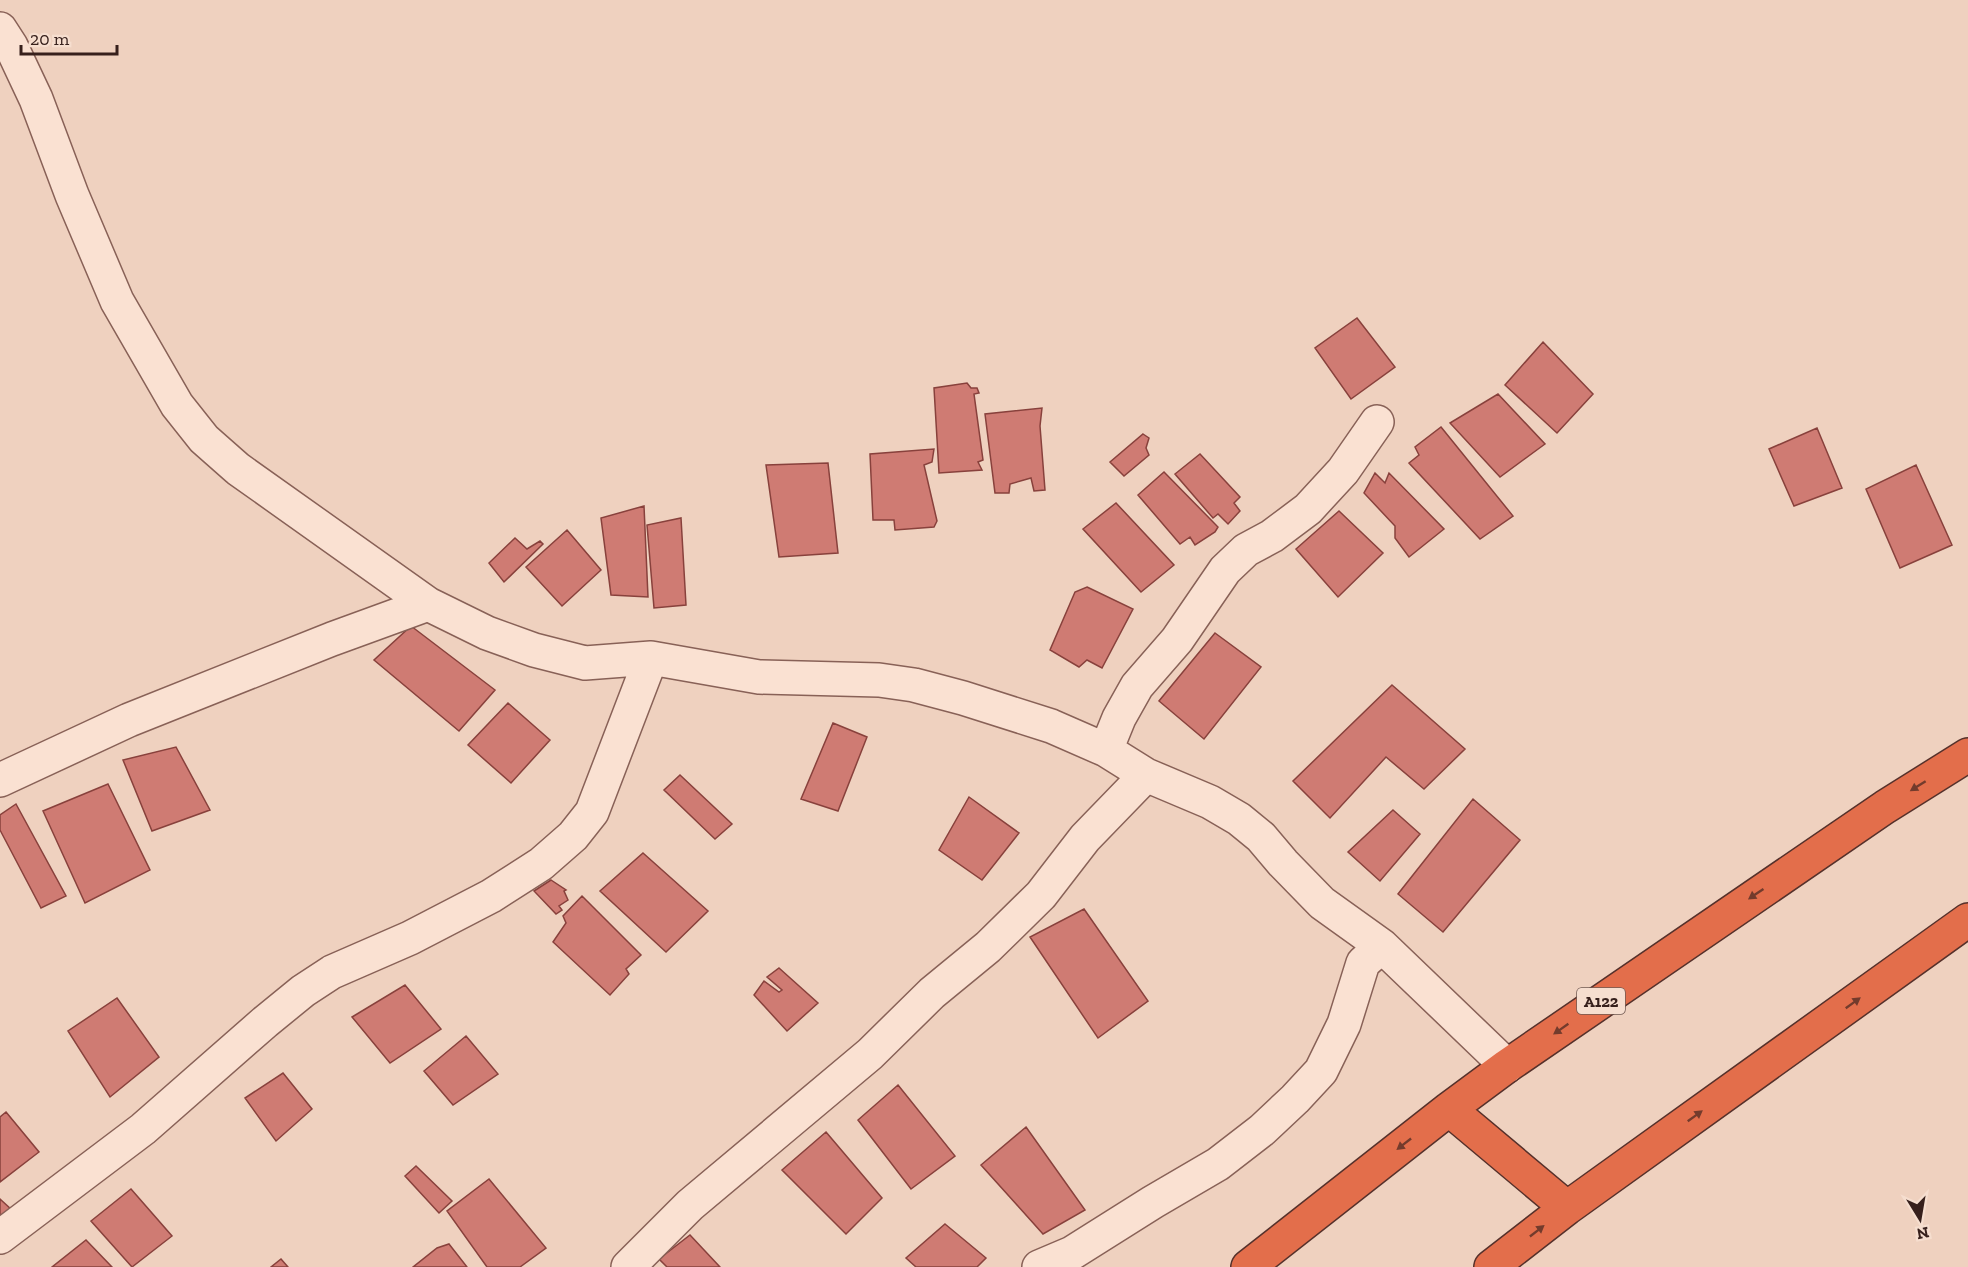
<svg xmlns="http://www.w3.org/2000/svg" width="1968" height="1267" viewBox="0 0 1968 1267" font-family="'Zilla Slab',serif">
<rect width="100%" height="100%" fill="#efd1bf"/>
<path fill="#cf7b73" stroke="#88413c" stroke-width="1.5" d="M 1357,318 L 1395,367 L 1351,399 L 1315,348 Z
M 1543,342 L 1593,394 L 1557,433 L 1505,385 Z
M 967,383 L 971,388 L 977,388 L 979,393 L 974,394 L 983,460 L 978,462 L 982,470 L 939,473 L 934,388 Z
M 1498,394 L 1545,444 L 1500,477 L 1450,423 Z
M 1042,408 L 1040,426 L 1045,490 L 1034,491 L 1031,478 L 1010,484 L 1009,493 L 995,493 L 985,414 Z
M 1441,427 L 1513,516 L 1480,539 L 1409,463 L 1419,455 L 1415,447 Z
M 1817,428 L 1842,488 L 1794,506 L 1769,449 Z
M 1143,434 L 1149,438 L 1146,448 L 1149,455 L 1124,476 L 1110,462 Z
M 934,449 L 932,462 L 924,465 L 937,521 L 934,527 L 895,530 L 894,520 L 873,520 L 870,454 Z
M 1200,454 L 1240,497 L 1234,503 L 1240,511 L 1228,524 L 1218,514 L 1213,518 L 1175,474 Z
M 828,463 L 838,553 L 779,557 L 766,465 Z
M 1916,465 L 1952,545 L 1900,568 L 1866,489 Z
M 1164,472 L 1218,527 L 1215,532 L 1195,545 L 1190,537 L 1180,544 L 1138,495 Z
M 1375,473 L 1385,483 L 1389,473 L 1444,529 L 1409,557 L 1395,538 L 1395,526 L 1364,493 Z
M 1116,503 L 1174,565 L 1141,592 L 1083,529 Z
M 644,506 L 648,597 L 611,595 L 601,518 Z
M 1339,511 L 1383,553 L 1338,597 L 1296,549 Z
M 681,518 L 686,605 L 654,608 L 647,525 Z
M 567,530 L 601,570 L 562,606 L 526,567 Z
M 515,538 L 527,549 L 540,541 L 543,544 L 504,582 L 489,563 Z
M 1087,587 L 1133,609 L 1102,668 L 1087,660 L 1079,667 L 1050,650 L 1075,592 Z
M 411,626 L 495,690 L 459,731 L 374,660 Z
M 1215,633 L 1261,667 L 1204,739 L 1159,701 Z
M 1392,685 L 1465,749 L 1424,789 L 1386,757 L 1330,818 L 1293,781 Z
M 508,703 L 550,740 L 511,783 L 468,745 Z
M 833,723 L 867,737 L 838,811 L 801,799 Z
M 176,747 L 210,810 L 152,831 L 123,760 Z
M 680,775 L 732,824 L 715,839 L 664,790 Z
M 108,784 L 150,870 L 85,903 L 43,811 Z
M 969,797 L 1019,833 L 982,880 L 939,850 Z
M 1473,799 L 1520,840 L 1443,932 L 1398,894 Z
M 16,804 L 66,896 L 41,908 L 0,830 L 0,815 Z
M 1393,810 L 1420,834 L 1380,881 L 1348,852 Z
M 643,853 L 708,911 L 666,952 L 600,891 Z
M 551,880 L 566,890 L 564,891 L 568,900 L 559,906 L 562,910 L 556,914 L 534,891 Z
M 582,896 L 641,955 L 626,969 L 629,974 L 610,995 L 553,942 L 566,923 L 563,916 Z
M 1084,909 L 1148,1001 L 1098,1038 L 1030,937 Z
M 779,968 L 818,1003 L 787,1031 L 754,995 L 764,981 L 779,992 L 782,990 L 767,977 Z
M 405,985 L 441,1029 L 390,1063 L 352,1017 Z
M 117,998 L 159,1057 L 110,1097 L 68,1031 Z
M 466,1036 L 498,1074 L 453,1105 L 424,1071 Z
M 283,1073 L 312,1109 L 276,1141 L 245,1098 Z
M 898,1085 L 955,1156 L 911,1189 L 858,1120 Z
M 6,1112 L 39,1152 L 0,1182 L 0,1117 Z
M 1026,1127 L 1085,1210 L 1043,1234 L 981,1165 Z
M 826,1132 L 882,1198 L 846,1234 L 782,1170 Z
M 416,1166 L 452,1201 L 439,1213 L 405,1176 Z
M 489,1179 L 546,1248 L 520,1267 L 487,1267 L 447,1211 Z
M 131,1189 L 172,1236 L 132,1267 L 91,1221 Z
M 0,1199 L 12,1210 L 0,1221 Z
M 945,1224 L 986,1258 L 977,1267 L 916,1267 L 906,1258 Z
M 690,1235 L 720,1267 L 667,1267 L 659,1259 Z
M 86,1240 L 112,1267 L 52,1267 Z
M 449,1244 L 467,1267 L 413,1267 L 437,1248 Z
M 281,1259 L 288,1267 L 271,1267 Z"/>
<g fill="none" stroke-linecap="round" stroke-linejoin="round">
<defs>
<path id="street" d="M 0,29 L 11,46 L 36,99 L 72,195 L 117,301 L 177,405 L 204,439 L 238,469 L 428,604 L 487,633 L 534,650 L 585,663 L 651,658 L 759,677 L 879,680 L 914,685 L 963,698 L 1051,726 L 1106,750 L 1146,775 L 1210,802 L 1239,819 L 1261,837 L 1283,863 L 1322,903 L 1382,946 L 1507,1066
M 1106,750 L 1119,718 L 1137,686 L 1177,640 L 1225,570 L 1246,550 L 1272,536 L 1308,509 L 1343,471 L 1377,422
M 0,780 L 129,720 L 332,639 L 428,604
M 0,1237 L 143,1129 L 265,1022 L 303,991 L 332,972 L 410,938 L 491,896 L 541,864 L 573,836 L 592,812 L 651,658
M 628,1267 L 690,1205 L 870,1054 L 932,993 L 988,947 L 1041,895 L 1085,838 L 1146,775
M 1039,1267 L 1072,1253 L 1153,1202 L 1218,1164 L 1262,1130 L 1295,1099 L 1321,1071 L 1344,1024 L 1363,963 L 1382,946"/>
<path id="highway" d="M 1449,1109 L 1567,1208
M 1248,1267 L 1449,1109 L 1507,1066 L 1885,807 L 1968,755
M 1491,1267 L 1567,1208 L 1968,920"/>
</defs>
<use href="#street" stroke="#886157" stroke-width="36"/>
<use href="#highway" stroke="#56312b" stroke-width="36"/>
<use href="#street" stroke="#fae1d2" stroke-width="33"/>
<use href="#highway" stroke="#e36e4b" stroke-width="33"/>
</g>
<defs><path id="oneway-solid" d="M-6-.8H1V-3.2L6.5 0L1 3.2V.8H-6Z" transform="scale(1.5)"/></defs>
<g fill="#733b2c">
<use href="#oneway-solid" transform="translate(1918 786) rotate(148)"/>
<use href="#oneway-solid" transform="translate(1756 894) rotate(146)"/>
<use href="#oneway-solid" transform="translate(1853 1003) rotate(-36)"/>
<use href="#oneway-solid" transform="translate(1561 1029) rotate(145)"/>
<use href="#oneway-solid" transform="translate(1695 1116) rotate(-36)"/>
<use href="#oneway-solid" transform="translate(1404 1144) rotate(142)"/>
<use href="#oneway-solid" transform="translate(1537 1231) rotate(-38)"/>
</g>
<g text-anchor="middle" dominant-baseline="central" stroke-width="4.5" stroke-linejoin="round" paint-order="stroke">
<rect fill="#f6decf" stroke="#705952" stroke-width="1.5" x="1577" y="988" width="48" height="26" rx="4.5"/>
<g font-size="16" font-weight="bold" fill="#37201c">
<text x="1601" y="1001">A122</text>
</g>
</g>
<g transform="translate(1920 1219) rotate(169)" stroke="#f6decf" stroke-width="4.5" paint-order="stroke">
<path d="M0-4.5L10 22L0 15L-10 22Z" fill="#37201c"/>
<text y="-9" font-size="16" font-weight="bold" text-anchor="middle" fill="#37201c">N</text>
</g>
<path d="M21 45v9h96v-9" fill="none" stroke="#37201c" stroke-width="3"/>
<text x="30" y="45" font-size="18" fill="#37201c" stroke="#f6decf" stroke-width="4.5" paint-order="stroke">20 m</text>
</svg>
